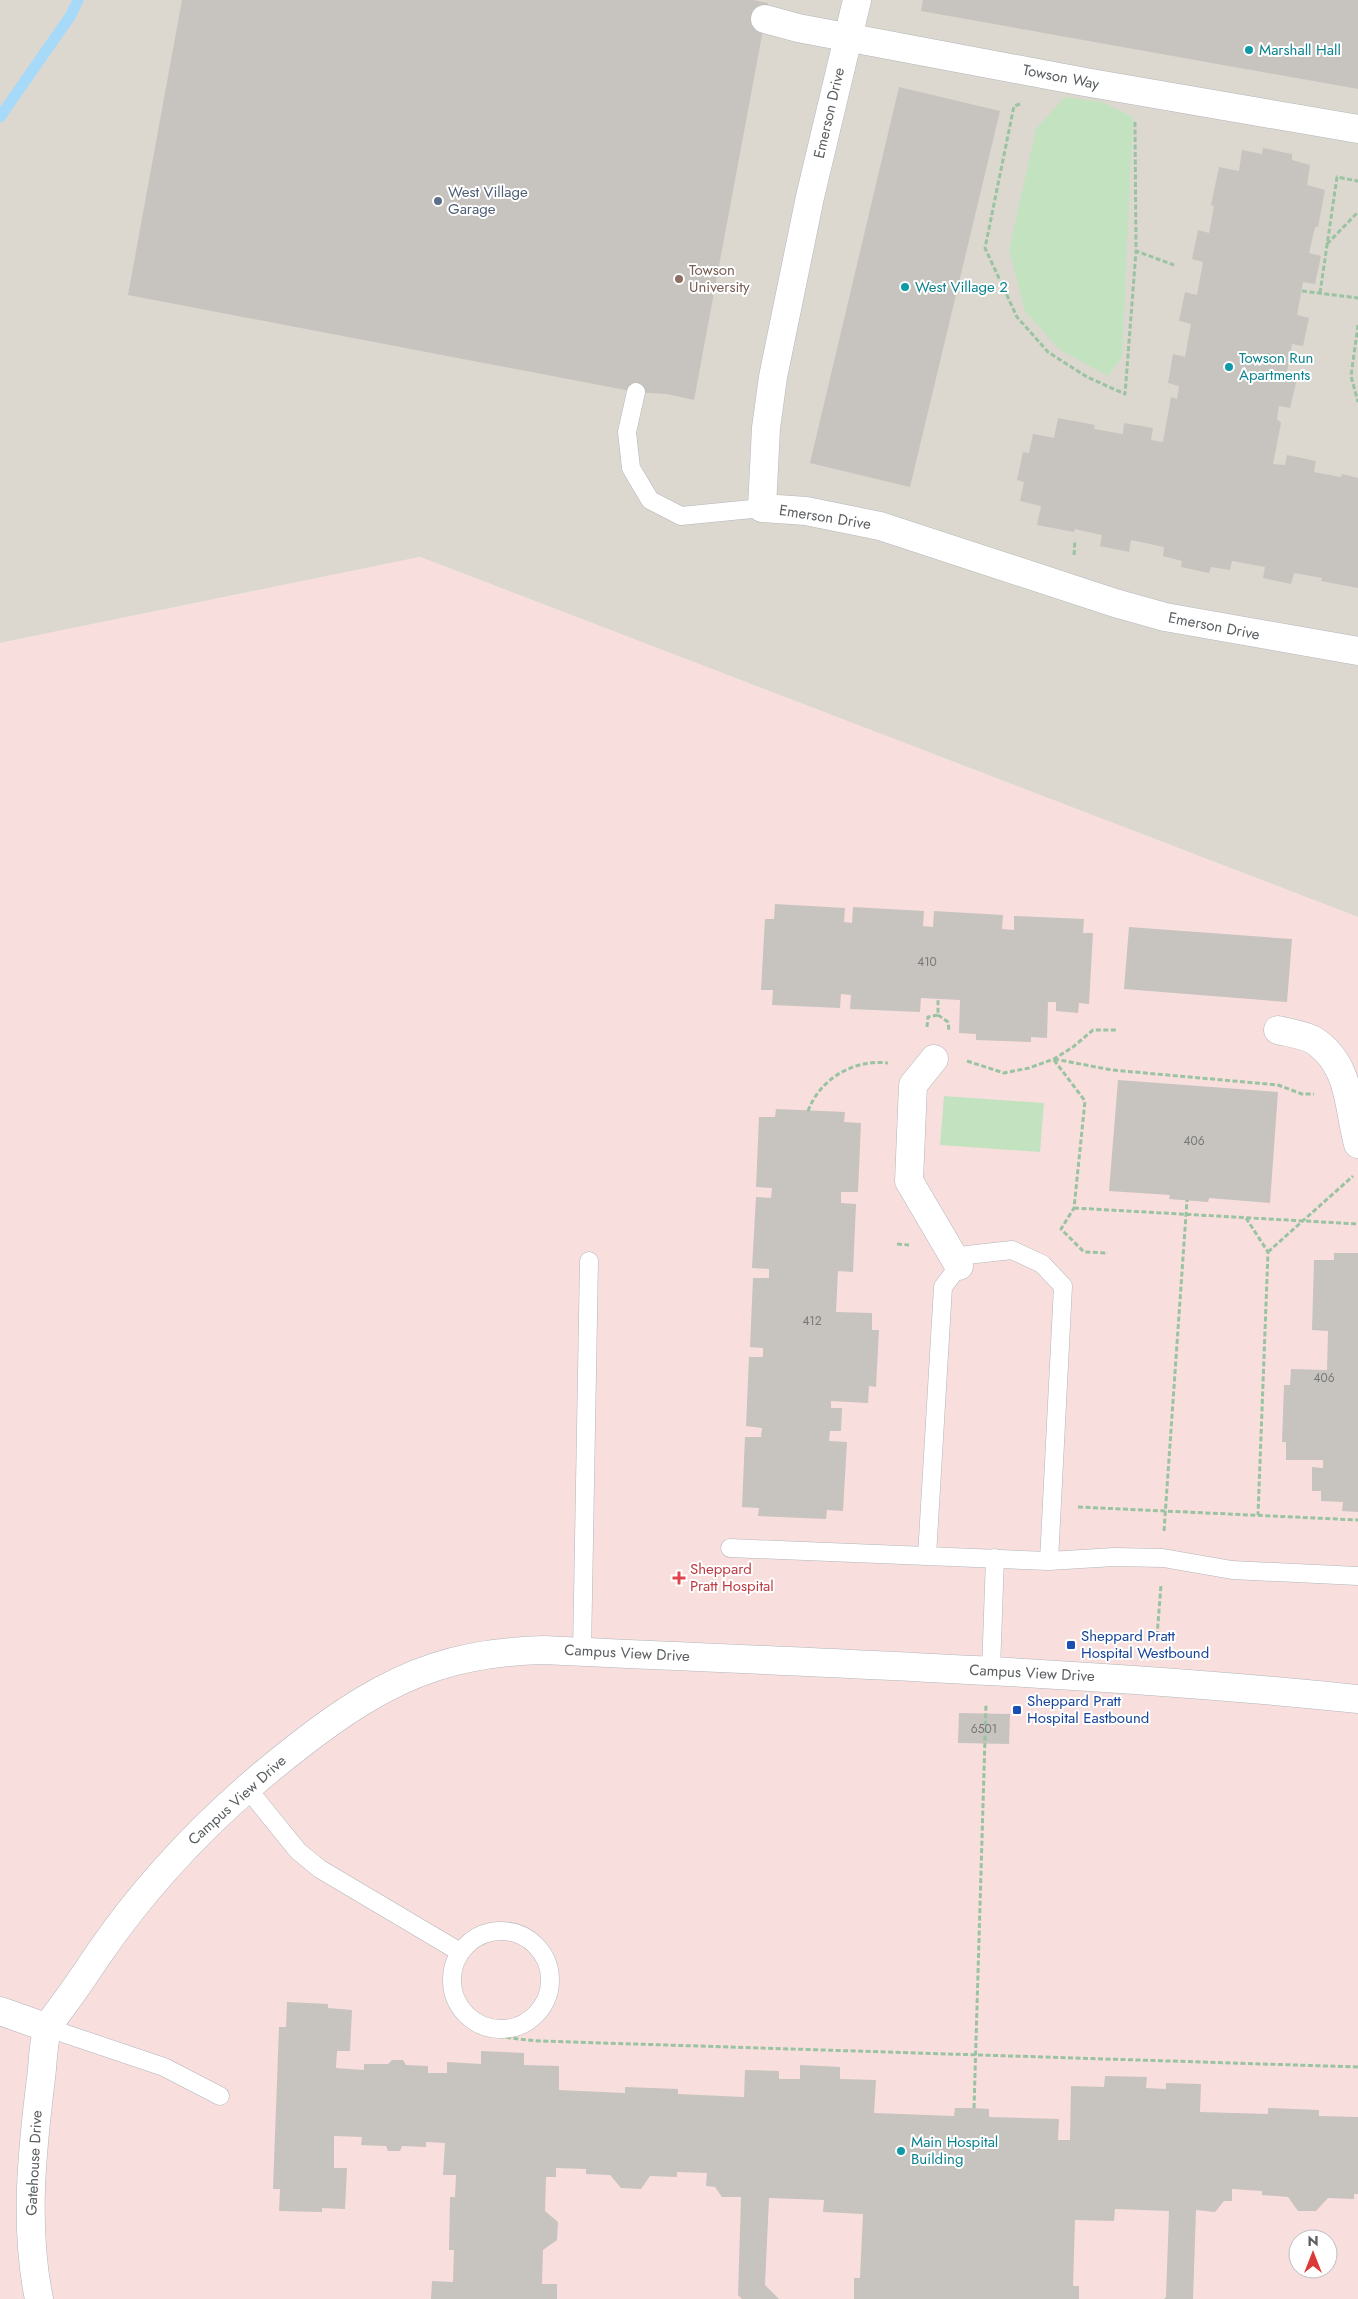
<svg xmlns="http://www.w3.org/2000/svg" width="1358" height="2299" viewBox="0 0 1358 2299" font-family="Jost,sans-serif">
<rect width="100%" height="100%" fill="#ece9e2"/>
<path fill="#dcd8d0" d="M 0,0 L 1358,0 L 1358,917 L 420,557 L 0,643 Z"/>
<path fill="#f8dfde" fill-rule="evenodd" d="M 420,557 L 1358,917 L 1358,2299 L 0,2299 L 0,643 ZM 1298,2239 L 1328,2239 L 1328,2269 L 1298,2269 Z"/>
<path fill="#c2e2c0" d="M 1065,97 L 1102,102 L 1133,117 L 1122,357 L 1108,376 L 1060,350 L 1025,311 L 1009,250 L 1036,129 Z
M 944,1096 L 1044,1103 L 1040,1152 L 940,1145 Z"/>
<g fill="none" stroke-linecap="round" stroke-linejoin="round">
<path stroke="#a6daf8" stroke-width="11" d="M 0,117 L 71,15 L 78,0"/>
</g>
<path fill="#c7c3be" d="M 182,0 L 753,0 L 768,3 L 694,400 L 667,394 L 636,392 L 128,295 Z
M 923,0 L 1358,0 L 1358,89 L 921,11 Z
M 899,87 L 1000,111 L 910,487 L 810,463 Z
M 1263,148 L 1292,154 L 1292,160 L 1310,165 L 1307,185 L 1325,190 L 1318,227 L 1315,227 L 1309,253 L 1321,256 L 1315,284 L 1303,282 L 1297,315 L 1309,318 L 1303,346 L 1292,344 L 1286,377 L 1297,379 L 1290,408 L 1279,406 L 1277,419 L 1281,423 L 1273,464 L 1285,465 L 1287,455 L 1316,461 L 1314,472 L 1341,477 L 1342,474 L 1358,478 L 1358,588 L 1321,581 L 1322,578 L 1294,573 L 1291,584 L 1263,578 L 1265,567 L 1232,561 L 1230,570 L 1211,567 L 1209,573 L 1181,567 L 1182,561 L 1163,556 L 1164,547 L 1131,540 L 1129,552 L 1100,546 L 1102,535 L 1075,529 L 1074,532 L 1037,525 L 1041,506 L 1020,501 L 1024,482 L 1017,480 L 1023,452 L 1029,453 L 1033,434 L 1054,438 L 1058,418 L 1095,425 L 1094,429 L 1123,434 L 1124,423 L 1153,428 L 1151,440 L 1163,442 L 1171,397 L 1177,399 L 1179,386 L 1168,383 L 1173,354 L 1185,357 L 1191,324 L 1179,321 L 1185,292 L 1197,295 L 1203,262 L 1192,259 L 1198,230 L 1209,233 L 1214,206 L 1211,205 L 1219,167 L 1239,171 L 1242,150 L 1262,154 Z
M 775,904 L 845,908 L 844,922 L 852,923 L 853,907 L 924,911 L 923,926 L 933,927 L 934,911 L 1003,915 L 1002,929 L 1014,930 L 1014,916 L 1084,919 L 1083,933 L 1093,933 L 1089,1004 L 1079,1003 L 1078,1013 L 1056,1011 L 1056,1002 L 1048,1002 L 1047,1038 L 1031,1037 L 1031,1042 L 976,1040 L 976,1034 L 959,1033 L 960,1000 L 921,998 L 920,1012 L 850,1009 L 851,995 L 841,994 L 840,1008 L 772,1005 L 773,990 L 761,990 L 765,919 L 774,919 Z
M 1129,927 L 1292,939 L 1287,1002 L 1124,989 Z
M 1118,1080 L 1278,1092 L 1270,1203 L 1209,1198 L 1208,1202 L 1169,1199 L 1170,1195 L 1109,1191 Z
M 776,1109 L 845,1112 L 844,1122 L 861,1123 L 858,1192 L 841,1192 L 841,1203 L 856,1204 L 853,1272 L 838,1271 L 836,1312 L 872,1313 L 872,1330 L 879,1330 L 876,1387 L 869,1386 L 868,1403 L 831,1401 L 831,1408 L 842,1408 L 841,1431 L 830,1431 L 829,1441 L 847,1442 L 843,1511 L 827,1510 L 826,1519 L 758,1516 L 759,1508 L 742,1507 L 745,1437 L 761,1437 L 762,1428 L 746,1426 L 749,1357 L 763,1357 L 763,1348 L 750,1347 L 753,1278 L 769,1278 L 769,1269 L 752,1268 L 756,1197 L 771,1198 L 772,1188 L 756,1187 L 759,1117 L 775,1117 Z
M 1334,1253 L 1358,1253 L 1358,1512 L 1342,1511 L 1343,1502 L 1321,1501 L 1321,1491 L 1312,1491 L 1312,1467 L 1323,1468 L 1323,1460 L 1286,1460 L 1286,1442 L 1282,1442 L 1284,1385 L 1290,1385 L 1291,1369 L 1327,1370 L 1328,1331 L 1312,1330 L 1314,1260 L 1334,1260 Z
M 959,1713 L 1010,1714 L 1009,1744 L 958,1743 Z
M 287,2002 L 328,2004 L 328,2008 L 352,2010 L 350,2051 L 337,2051 L 336,2068 L 364,2070 L 364,2064 L 388,2064 L 392,2060 L 403,2060 L 406,2065 L 428,2066 L 428,2073 L 447,2073 L 447,2062 L 481,2064 L 481,2051 L 524,2053 L 524,2065 L 559,2066 L 559,2090 L 625,2093 L 625,2087 L 678,2089 L 678,2094 L 744,2097 L 745,2070 L 779,2071 L 779,2079 L 800,2079 L 800,2065 L 840,2067 L 840,2079 L 876,2080 L 874,2113 L 954,2116 L 955,2108 L 974,2108 L 989,2109 L 989,2117 L 1059,2119 L 1058,2140 L 1070,2140 L 1071,2086 L 1104,2087 L 1105,2076 L 1147,2077 L 1146,2088 L 1166,2089 L 1166,2083 L 1201,2084 L 1200,2112 L 1268,2114 L 1268,2108 L 1319,2110 L 1319,2116 L 1358,2117 L 1358,2194 L 1354,2194 L 1354,2199 L 1328,2198 L 1316,2211 L 1298,2211 L 1288,2197 L 1262,2195 L 1262,2191 L 1232,2189 L 1232,2201 L 1224,2201 L 1215,2212 L 1196,2210 L 1193,2299 L 1164,2299 L 1166,2297 L 1169,2211 L 1115,2209 L 1114,2221 L 1075,2220 L 1073,2286 L 1079,2286 L 1079,2299 L 854,2299 L 854,2278 L 860,2278 L 863,2214 L 823,2212 L 824,2200 L 769,2198 L 765,2285 L 779,2299 L 742,2299 L 738,2295 L 741,2197 L 722,2197 L 715,2187 L 706,2186 L 707,2173 L 677,2172 L 677,2177 L 650,2176 L 641,2189 L 621,2188 L 610,2175 L 586,2174 L 586,2169 L 556,2168 L 556,2177 L 546,2177 L 545,2211 L 558,2222 L 557,2240 L 543,2250 L 542,2284 L 557,2284 L 557,2299 L 431,2299 L 432,2281 L 453,2282 L 454,2250 L 449,2250 L 450,2197 L 455,2197 L 456,2175 L 443,2175 L 445,2143 L 426,2142 L 426,2147 L 402,2146 L 400,2151 L 388,2151 L 386,2146 L 361,2145 L 362,2137 L 334,2136 L 334,2168 L 347,2168 L 345,2209 L 322,2208 L 322,2212 L 279,2211 L 280,2189 L 273,2189 L 279,2027 L 286,2027 Z"/>
<g fill="none" stroke-linecap="round" stroke-linejoin="round">
<defs>
<path id="lane" d="M 636,392 L 627,432 L 631,468 L 650,500 L 681,516 L 762,508
M 730,1548 L 1049,1561 L 1114,1557 L 1163,1558 L 1232,1570 L 1358,1576
M 927,1556 L 943,1287 L 967,1255 L 1012,1250 L 1042,1264 L 1063,1286 L 1049,1561
M 582,1652 L 589,1261
M 991,1670 L 995,1558
M 247,1788 L 298,1851 L 320,1869 L 460,1952
M452 1980a49 49 0 1 1 98 0a49 49 0 1 1-98 0Z
M 48,2028 L 164,2067 L 220,2096"/>
<path id="street" d="M 765,19 L 798,28 L 1085,82 L 1358,129
M 1278,1030 C 1289,1033 1306,1035 1315,1041 C 1351,1066 1348,1107 1358,1144
M 934,1059 L 913,1085 L 909,1181 L 959,1266
M 0,2011 L 48,2028
M 39,2299 C 24,2226 32,2151 41,2078 C 43,2064 43,2040 48,2028 C 51,2021 57,2014 61,2008 C 74,1991 86,1973 98,1955 C 152,1876 220,1807 296,1748 C 338,1715 383,1684 435,1667 C 471,1655 506,1651 544,1650 C 815,1663 1087,1671 1358,1699"/>
<path id="secondary" d="M 857,0 L 810,197 L 773,377 L 766,428 L 762,508 L 806,511 L 880,526 L 1115,603 L 1165,617 L 1358,651"/>
</defs>
<use href="#lane" stroke="#b2b5b8" stroke-width="19"/>
<use href="#street" stroke="#b2b5b8" stroke-width="29"/>
<use href="#secondary" stroke="#b3b7bb" stroke-width="29"/>
<path stroke="#9ac3a2" stroke-width="3" stroke-dasharray="5 2.5" stroke-linecap="butt" d="M 1020,104 L 1014,106 L 985,248 L 1017,317 L 1048,352 L 1087,377 L 1125,394 L 1136,251
M 1135,122 L 1136,251 L 1174,265
M 1327,244 L 1358,212
M 1302,291 L 1358,298
M 1320,293 L 1337,177 L 1358,181
M 1358,325 L 1351,376 L 1358,402
M 1074,555 L 1075,540
M 938,1015 L 948,1022 L 949,1031
M 927,1027 L 928,1017 L 938,1015 L 938,999
M 1054,1059 L 1112,1070 L 1278,1085 L 1302,1094 L 1314,1094
M 1054,1060 L 1085,1101 L 1074,1208 L 1061,1229 L 1084,1252 L 1108,1253
M 967,1061 L 1004,1073 L 1029,1068 L 1054,1059 L 1073,1047 L 1093,1030 L 1117,1030
M 808,1111 C 820,1079 853,1059 888,1063
M 1074,1208 L 1358,1224
M 1246,1218 L 1268,1252 L 1258,1515
M 897,1244 L 909,1245
M 1268,1252 L 1353,1176
M 1078,1507 L 1358,1520
M 1164,1531 L 1187,1200
M 1157,1636 L 1161,1585
M 470,2027 C 493,2037 515,2039 540,2041 L 1358,2067
M 974,2108 L 986,1704"/>
<use href="#lane" stroke="#fff" stroke-width="18"/>
<use href="#street" stroke="#fff" stroke-width="28"/>
<use href="#secondary" stroke="#fff" stroke-width="28"/>
</g>
<g fill="#0f9aa8" stroke="#fff" stroke-width="2">
<circle cx="1249" cy="50" r="5"/>
<circle cx="905" cy="287" r="5"/>
<circle cx="1229" cy="367" r="5"/>
<circle cx="901" cy="2151" r="5"/>
</g>
<circle fill="#5c6f8a" stroke="#fff" stroke-width="2" cx="438" cy="201" r="5"/>
<circle fill="#8d6e63" stroke="#fff" stroke-width="2" cx="679" cy="279" r="5"/>
<path fill="#e0444e" stroke="#fff" stroke-width="2" d="M676.5 1570.5h5v5h5v5h-5v5h-5v-5h-5v-5h5z"/>
<g fill="#1a4fb4" stroke="#fff" stroke-width="2">
<rect x="1066" y="1640" width="10" height="10" rx="2.5"/>
<rect x="1012" y="1705" width="10" height="10" rx="2.5"/>
</g>
<g text-anchor="middle" dominant-baseline="central" stroke-width="4" stroke-linejoin="round" paint-order="stroke">
<g font-size="12" fill="#757778">
<text x="927" y="962">410</text>
<text x="1194" y="1141">406</text>
<text x="812" y="1321">412</text>
<text x="1324" y="1378">406</text>
<text x="984" y="1729">6501</text>
</g>
<g font-size="15" fill="#0d838f" stroke="#fff" text-anchor="start">
<text x="1259" y="50">Marshall Hall</text>
<text x="915" y="287">West Village 2</text>
<text x="1239" y="358">Towson Run<tspan x="1239" dy="17">Apartments</tspan></text>
<text x="911" y="2142">Main Hospital<tspan x="911" dy="17">Building</tspan></text>
</g>
<g font-size="15" fill="#5a5e61" stroke="#fff">
<text transform="translate(1061 77) rotate(11)">Towson Way</text>
<text transform="translate(829 113) rotate(-77)">Emerson Drive</text>
<text transform="translate(825 517) rotate(9)">Emerson Drive</text>
<text transform="translate(1214 626) rotate(11)">Emerson Drive</text>
<text transform="translate(627 1653) rotate(3)">Campus View Drive</text>
<text transform="translate(1032 1673) rotate(3)">Campus View Drive</text>
<text transform="translate(237 1800) rotate(-42)">Campus View Drive</text>
<text transform="translate(34 2163) rotate(-87)">Gatehouse Drive</text>
</g>
<g font-size="15" fill="#4e5e75" stroke="#fff" text-anchor="start">
<text x="448" y="192">West Village<tspan x="448" dy="17">Garage</tspan></text>
</g>
<g font-size="15" fill="#785e54" stroke="#fff" text-anchor="start">
<text x="689" y="270">Towson<tspan x="689" dy="17">University</tspan></text>
</g>
<g font-size="15" fill="#be3a42" stroke="#fff" text-anchor="start">
<text x="690" y="1569">Sheppard<tspan x="690" dy="17">Pratt Hospital</tspan></text>
</g>
<g font-size="15" fill="#164399" stroke="#fff" text-anchor="start">
<text x="1081" y="1636">Sheppard Pratt<tspan x="1081" dy="17">Hospital Westbound</tspan></text>
<text x="1027" y="1701">Sheppard Pratt<tspan x="1027" dy="17">Hospital Eastbound</tspan></text>
</g>
</g>
<g transform="translate(1313 2254)"><circle r="24" fill="#ffffff" stroke="#bdbfc0"/>
<path d="M0-4L9 19L0 12L-9 19Z" fill="#db3a39"/>
<text y="-8" font-size="14" font-weight="bold" text-anchor="middle" fill="#5a5e61">N</text>
</g>
</svg>
